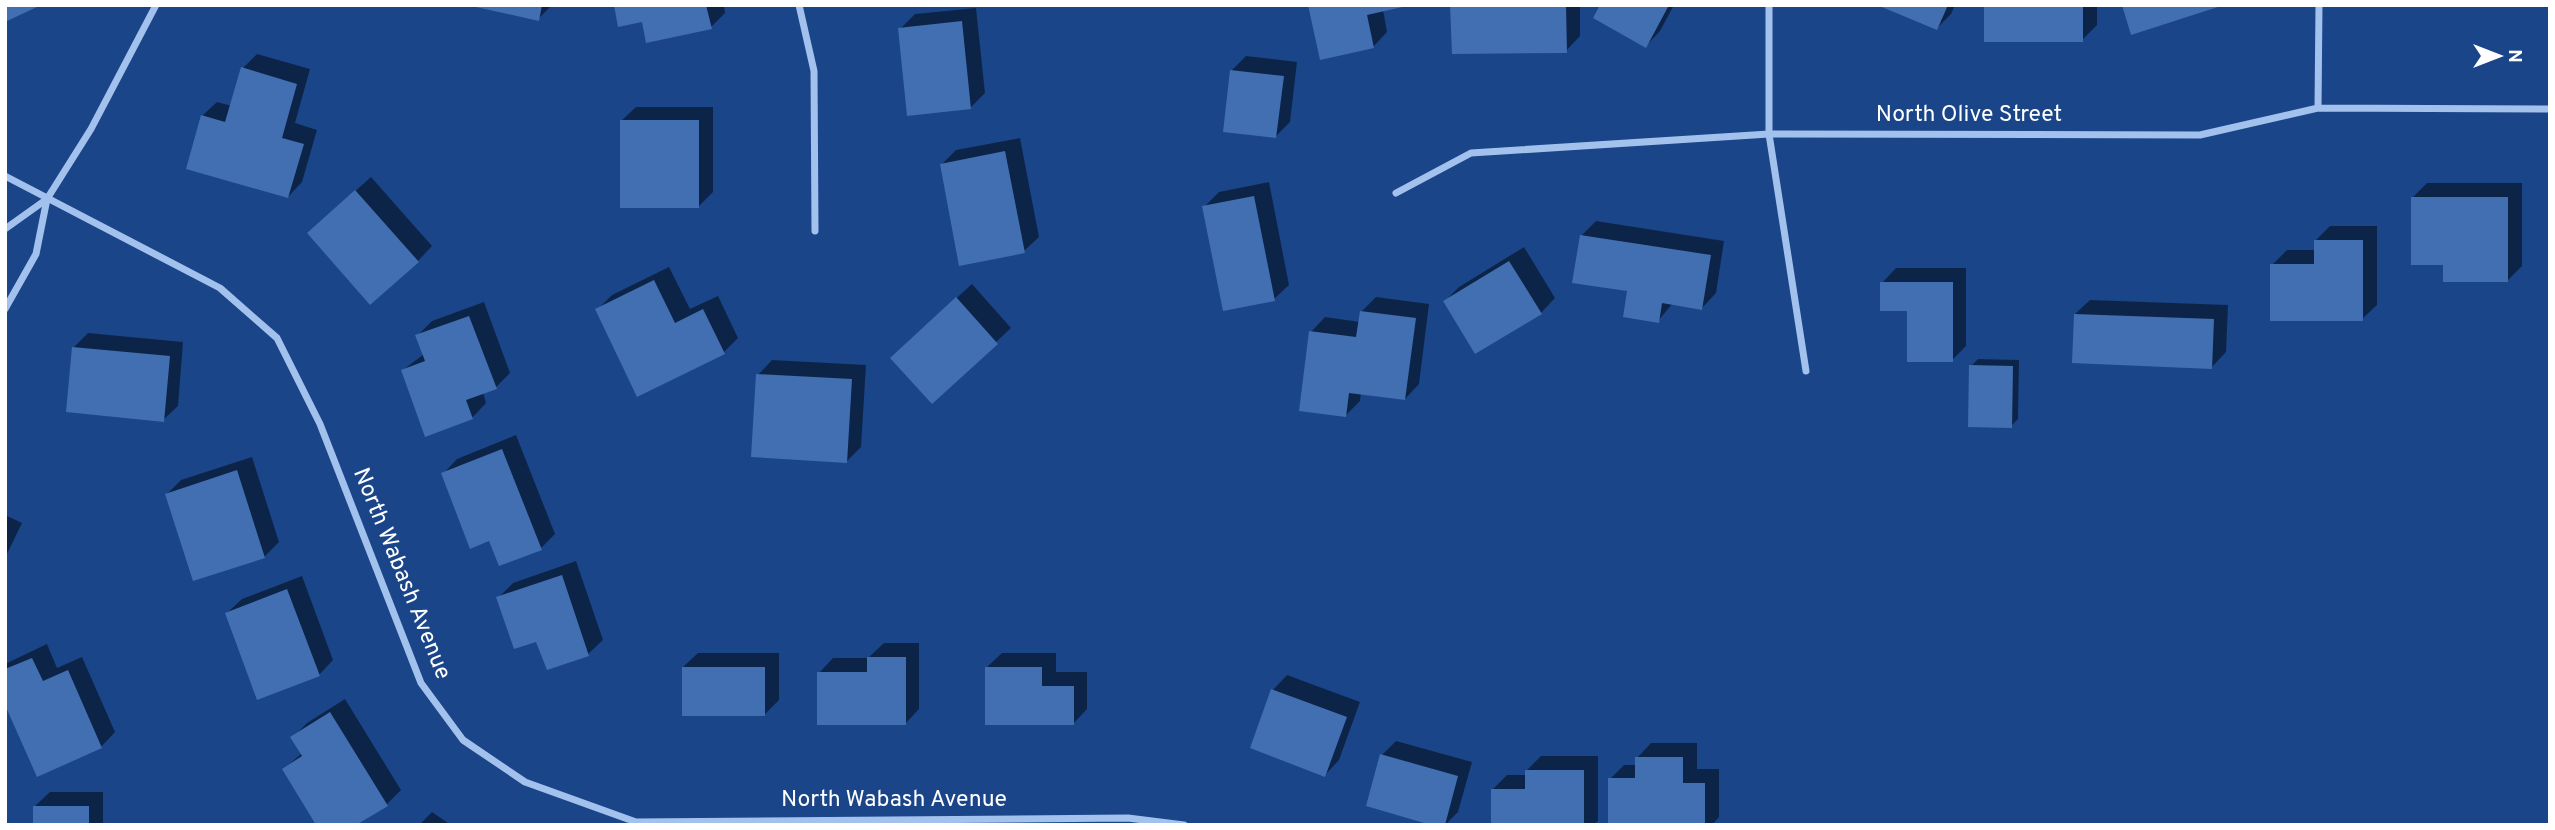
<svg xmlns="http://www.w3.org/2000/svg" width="2555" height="830" viewBox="0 0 2555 830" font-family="Overpass,sans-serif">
<rect width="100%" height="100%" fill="#1a4589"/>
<path fill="#0007" d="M 470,5 L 552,5 L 538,19 Z
M 616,5 L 724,5 L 725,13 L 711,27 L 643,20 Z
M 1310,5 L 1383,10 L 1387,32 L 1373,47 Z
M 1453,5 L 1580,5 L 1580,36 L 1566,51 Z
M 1602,5 L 1674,5 L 1660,31 L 1646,46 Z
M 1881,5 L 1955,5 L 1951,14 L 1937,28 Z
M 1986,5 L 2097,5 L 2097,25 L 2082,40 Z
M 976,8 L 985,93 L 970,108 L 900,29 L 915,14 Z
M 257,54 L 310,69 L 295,123 L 317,130 L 302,182 L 288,197 L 202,116 L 217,102 L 232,106 L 243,68 Z
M 1246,56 L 1297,62 L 1290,122 L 1276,136 L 1232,70 Z
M 636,107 L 713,107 L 713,192 L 699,206 L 621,121 Z
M 1020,138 L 1039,237 L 1024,251 L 942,164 L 956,150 Z
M 371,177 L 432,246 L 418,261 L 324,219 Z
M 1269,182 L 1289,285 L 1274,299 L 1204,207 L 1219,192 Z
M 2427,183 L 2522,183 L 2522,266 L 2508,280 L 2444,264 L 2413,197 Z
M 1596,221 L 1724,241 L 1716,293 L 1702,308 L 1673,303 L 1658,321 L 1582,235 Z
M 2330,226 L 2377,226 L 2377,305 L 2362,319 L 2272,265 L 2287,250 L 2316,250 L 2316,240 Z
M 1524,247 L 1555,298 L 1541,313 L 1445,301 L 1459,287 Z
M 669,267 L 690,309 L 718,296 L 738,338 L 724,352 L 597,310 L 612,295 Z
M 1896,268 L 1966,268 L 1966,346 L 1952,360 L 1882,283 Z
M 972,284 L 1011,328 L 932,402 L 907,343 Z
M 1376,297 L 1429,304 L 1419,384 L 1405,399 L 1361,393 L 1360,401 L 1346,415 L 1311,332 L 1325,317 L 1360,322 L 1361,312 Z
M 2090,300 L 2228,305 L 2226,352 L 2212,367 L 2075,314 Z
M 484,302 L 510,373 L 496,387 L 483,392 L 486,403 L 472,418 L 403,370 L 424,354 L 417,336 L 432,321 Z
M 88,333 L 183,342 L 178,406 L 163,420 L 73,348 Z
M 1978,359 L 2019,360 L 2018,419 L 2011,426 L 1971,366 Z
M 772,360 L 866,365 L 861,447 L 847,461 L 758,375 Z
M 516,435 L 555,534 L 541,548 L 490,539 L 443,474 L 457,459 Z
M 252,457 L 279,542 L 264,557 L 167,494 L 181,480 Z
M 5,515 L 22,523 L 5,558 Z
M 576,561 L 603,640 L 588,654 L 537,639 L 498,598 L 513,583 Z
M 302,576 L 333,660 L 319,675 L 227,613 L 242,599 Z
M 884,643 L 919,643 L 919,709 L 905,724 L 819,673 L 833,658 L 868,658 Z
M 47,644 L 57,668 L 82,657 L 115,732 L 101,747 L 5,701 L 5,664 Z
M 698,653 L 779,653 L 779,700 L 764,715 L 683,667 Z
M 1002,653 L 1056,653 L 1056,672 L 1087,672 L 1087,709 L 1073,724 L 987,667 Z
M 1287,675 L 1360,702 L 1339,760 L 1325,775 L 1273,690 Z
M 345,699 L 401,790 L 387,804 L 284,769 L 302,753 L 293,737 L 307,723 Z
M 1396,741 L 1472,762 L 1458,812 L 1445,825 L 1382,755 Z
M 1651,743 L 1697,743 L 1697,769 L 1719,769 L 1719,817 L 1712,825 L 1610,825 L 1610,779 L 1624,765 L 1637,765 L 1637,758 Z
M 1541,756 L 1598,756 L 1598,821 L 1594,825 L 1492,825 L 1492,790 L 1507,775 L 1526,775 L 1526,771 Z
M 50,792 L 103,792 L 103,825 L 35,825 L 35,806 Z
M 432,812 L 451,825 L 419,825 Z"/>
<path fill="#426fb2" d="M 5,5 L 41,5 L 5,22 Z
M 467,5 L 542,5 L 539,21 Z
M 614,5 L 706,5 L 712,29 L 646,43 L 642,22 L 618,27 Z
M 1308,5 L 1407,5 L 1407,6 L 1367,15 L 1374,48 L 1320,60 Z
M 1450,5 L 1566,5 L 1567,53 L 1452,54 Z
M 1600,5 L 1669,5 L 1646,48 L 1593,18 Z
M 1877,5 L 1948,5 L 1937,30 Z
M 1984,5 L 2083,5 L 2083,42 L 1984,42 Z
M 2122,5 L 2221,5 L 2221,6 L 2131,35 Z
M 962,21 L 971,109 L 907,116 L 898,28 Z
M 241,67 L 297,84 L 282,138 L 304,144 L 288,198 L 186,169 L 201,115 L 225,122 Z
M 1230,70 L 1284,76 L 1276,138 L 1223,132 Z
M 620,120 L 699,120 L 699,208 L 620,208 Z
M 1005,151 L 1025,253 L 959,266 L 940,164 Z
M 355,190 L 419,262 L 370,305 L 307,233 Z
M 1254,196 L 1275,301 L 1223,311 L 1202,206 Z
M 2411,197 L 2508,197 L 2508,282 L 2443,282 L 2443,265 L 2411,265 Z
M 1580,235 L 1711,255 L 1702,310 L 1662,303 L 1659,323 L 1623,317 L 1627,291 L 1572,283 Z
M 2314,240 L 2363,240 L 2363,321 L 2270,321 L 2270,264 L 2314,264 Z
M 1509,261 L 1542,314 L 1475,354 L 1443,301 Z
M 654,280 L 675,323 L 703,309 L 725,354 L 637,397 L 595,309 Z
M 1880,282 L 1953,282 L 1953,362 L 1907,362 L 1907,311 L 1880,311 Z
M 956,297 L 998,344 L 932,404 L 890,358 Z
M 1360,311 L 1416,318 L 1405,400 L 1349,393 L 1346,417 L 1299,411 L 1309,331 L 1356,337 Z
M 2074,314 L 2214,319 L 2212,369 L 2072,363 Z
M 469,316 L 497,389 L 466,400 L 473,419 L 425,437 L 401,370 L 425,361 L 415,335 Z
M 72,347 L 170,356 L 164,422 L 66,412 Z
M 1969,365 L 2013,366 L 2012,428 L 1968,427 Z
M 756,374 L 852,379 L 847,463 L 751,457 Z
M 502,449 L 542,550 L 499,566 L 489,541 L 470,549 L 441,473 Z
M 237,470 L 265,558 L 193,581 L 165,494 Z
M 562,575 L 589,656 L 547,670 L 536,642 L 514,649 L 496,597 Z
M 287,589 L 320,676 L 257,700 L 225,613 Z
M 867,657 L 906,657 L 906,725 L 817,725 L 817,672 L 867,672 Z
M 32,658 L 43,681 L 68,670 L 102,748 L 37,777 L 5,705 L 5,669 Z
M 682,667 L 765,667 L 765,716 L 682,716 Z
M 985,667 L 1042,667 L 1042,686 L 1074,686 L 1074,725 L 985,725 Z
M 1271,689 L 1347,717 L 1325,777 L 1250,748 Z
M 330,712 L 388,806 L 356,825 L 316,825 L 282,769 L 302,756 L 290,737 Z
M 1380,754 L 1458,776 L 1445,825 L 1431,825 L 1366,806 Z
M 1635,757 L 1683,757 L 1683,783 L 1705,783 L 1705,825 L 1608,825 L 1608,778 L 1635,778 Z
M 1525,770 L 1584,770 L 1584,825 L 1491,825 L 1491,789 L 1525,789 Z
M 33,806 L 89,806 L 89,825 L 33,825 Z"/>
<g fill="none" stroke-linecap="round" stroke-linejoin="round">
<path stroke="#a3c1ed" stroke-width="7" d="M 799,5 L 814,71 L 815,231
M 1769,5 L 1769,134 L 1806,371
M 2318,108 L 2319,5
M 5,176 L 220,288 L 277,338 L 320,424 L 421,683 L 463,740 L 525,782 L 636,822 L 1128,818 L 1184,825
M 1396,193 L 1471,153 L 1769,134 L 2200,135 L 2318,108 L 2550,109
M 5,229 L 47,199
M 5,309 L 36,254 L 47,199 L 91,129 L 156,5"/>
</g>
<g text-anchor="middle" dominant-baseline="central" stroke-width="6" stroke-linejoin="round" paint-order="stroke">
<g font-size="23" fill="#fff" stroke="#1a4589">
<text x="1969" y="115">North Olive Street</text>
<text transform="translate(401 574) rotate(68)">North Wabash Avenue</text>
<text x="894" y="800">North Wabash Avenue</text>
</g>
</g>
<rect width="2555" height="830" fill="none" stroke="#ffffff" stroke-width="14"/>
<g transform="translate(2499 56) rotate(90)" stroke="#1a4589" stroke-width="5" paint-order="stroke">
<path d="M0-5L12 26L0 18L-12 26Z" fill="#ffffff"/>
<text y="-10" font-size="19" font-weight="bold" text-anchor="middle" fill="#ffffff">N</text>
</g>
</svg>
